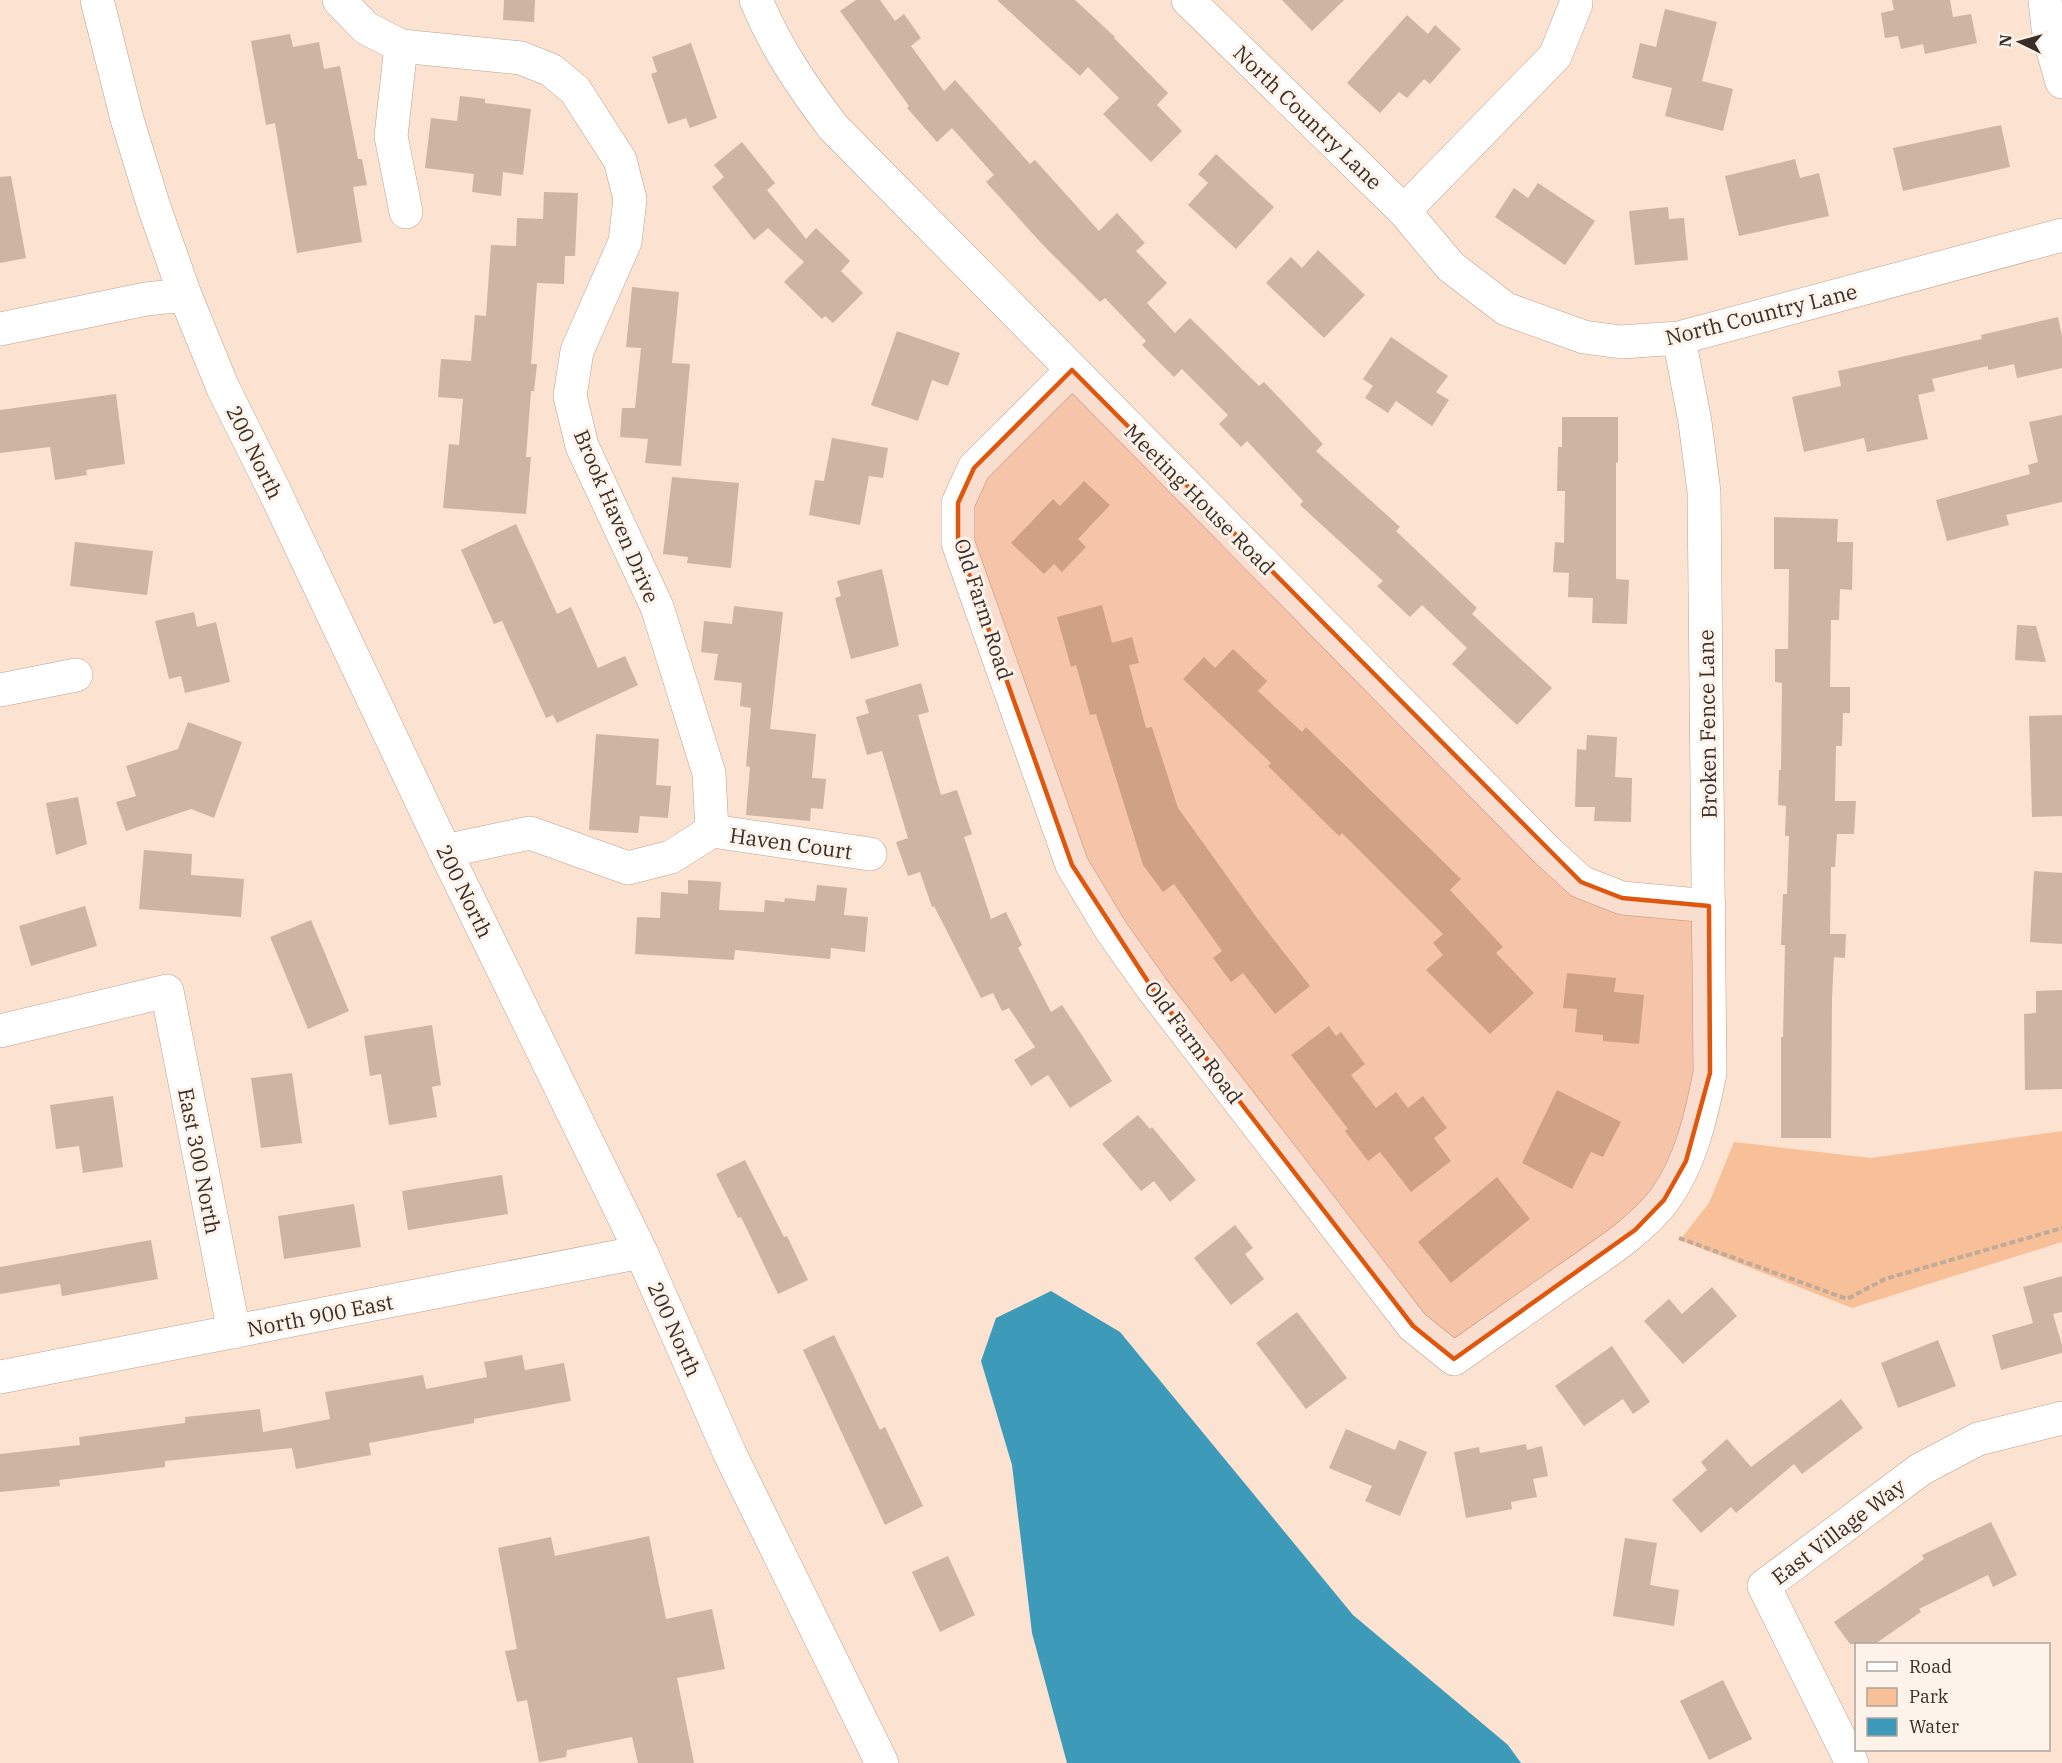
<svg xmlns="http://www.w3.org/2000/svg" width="2062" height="1763" viewBox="0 0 2062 1763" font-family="'IBM Plex Serif',serif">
<rect width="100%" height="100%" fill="#fce2d0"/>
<path fill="#f8c098" d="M 2062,1131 L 2062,1242 L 1852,1308 L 1680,1240 L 1709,1203 L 1734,1142 L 1871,1158 Z"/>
<path fill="#3e9ab9" d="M 1051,1291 L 1120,1332 L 1353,1615 L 1508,1745 L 1521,1763 L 1067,1763 L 1032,1633 L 1012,1465 L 981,1361 L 996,1318 Z"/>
<path fill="#ceb4a3" d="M 504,0 L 535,0 L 534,22 L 503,20 Z
M 856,0 L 880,0 L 895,21 L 904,14 L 921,38 L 911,46 L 944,91 L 955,80 L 1030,164 L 1035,160 L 1099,231 L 1117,213 L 1145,243 L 1136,251 L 1167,283 L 1147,303 L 1175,333 L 1190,318 L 1259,386 L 1264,382 L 1323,444 L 1316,451 L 1400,527 L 1396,531 L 1477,608 L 1472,614 L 1552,688 L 1517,725 L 1452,664 L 1467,648 L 1422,605 L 1410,617 L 1377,586 L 1383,581 L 1300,505 L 1303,501 L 1247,441 L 1241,447 L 1219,424 L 1228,415 L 1182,369 L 1174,377 L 1142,345 L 1146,341 L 1105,298 L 1100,302 L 1043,245 L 986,182 L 994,175 L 952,128 L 937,142 L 907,108 L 909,106 L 840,11 Z
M 997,0 L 1075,0 L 1115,37 L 1114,38 L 1168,93 L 1157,105 L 1182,131 L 1151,162 L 1103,114 L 1119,98 L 1088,67 L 1080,76 Z
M 1282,0 L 1344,0 L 1312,31 Z
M 1892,0 L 1950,0 L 1953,17 L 1971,14 L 1977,43 L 1925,54 L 1923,44 L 1901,49 L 1898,36 L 1885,38 L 1881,13 L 1894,10 Z
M 1665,9 L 1717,22 L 1702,81 L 1733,89 L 1723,131 L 1665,116 L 1672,88 L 1632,78 L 1640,43 L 1656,47 Z
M 1407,15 L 1428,34 L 1435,25 L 1461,49 L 1430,84 L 1424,79 L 1407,98 L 1399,92 L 1380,113 L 1347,83 Z
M 290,34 L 293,47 L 319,42 L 324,69 L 340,66 L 358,159 L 362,159 L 367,185 L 353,187 L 362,242 L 297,253 L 275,123 L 266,125 L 251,41 Z
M 691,43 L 717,118 L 690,128 L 686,118 L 668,124 L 651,74 L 657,72 L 652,57 Z
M 460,96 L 485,99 L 485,103 L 531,109 L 523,175 L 503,172 L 501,196 L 472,192 L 474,174 L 425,168 L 431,118 L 457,121 Z
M 2001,125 L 2010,167 L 1903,191 L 1893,148 Z
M 742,142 L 775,183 L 767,190 L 806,239 L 816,228 L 850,261 L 841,271 L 863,293 L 833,323 L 825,316 L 822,319 L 784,282 L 804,262 L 768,228 L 754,240 L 712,187 L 724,177 L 714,165 Z
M 1216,154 L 1274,207 L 1236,249 L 1188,205 L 1208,183 L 1198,174 Z
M 1795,159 L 1800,178 L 1819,173 L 1829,216 L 1739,236 L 1725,176 Z
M 11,176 L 26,258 L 0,263 L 0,177 Z
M 1538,183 L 1595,221 L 1565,265 L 1495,217 L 1514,188 L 1528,198 Z
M 544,192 L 578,193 L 575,256 L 565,256 L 564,284 L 537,283 L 531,364 L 537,364 L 534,391 L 531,391 L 526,457 L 531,457 L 526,514 L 443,508 L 449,444 L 459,445 L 463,399 L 438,397 L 441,359 L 471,361 L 475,315 L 486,316 L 491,245 L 516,246 L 517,218 L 543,219 Z
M 1668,207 L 1669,219 L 1684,218 L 1688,260 L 1635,265 L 1629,211 Z
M 1318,250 L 1365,295 L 1324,338 L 1266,283 L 1291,257 L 1302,268 Z
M 632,287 L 679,292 L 672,363 L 690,364 L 681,466 L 645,463 L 648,439 L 620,437 L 622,408 L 635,408 L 641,348 L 626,347 Z
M 2058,317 L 2062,336 L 2062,368 L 2017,378 L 2014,364 L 1988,370 L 1988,366 L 1932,379 L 1935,391 L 1918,395 L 1928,439 L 1867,452 L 1864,438 L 1804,452 L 1792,397 L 1841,386 L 1838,371 L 1982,339 L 1981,335 Z
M 897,331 L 960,353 L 948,386 L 932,380 L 918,421 L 871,405 Z
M 1391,337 L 1448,376 L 1436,392 L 1449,400 L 1432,426 L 1396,401 L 1388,413 L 1365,398 L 1373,386 L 1363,379 Z
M 116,394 L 125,464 L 86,470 L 87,475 L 55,480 L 50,447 L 0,453 L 0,410 Z
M 2062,415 L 2062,502 L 2006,515 L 2009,525 L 1947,541 L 1936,500 L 2030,474 L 2028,465 L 2038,462 L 2029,422 Z
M 1562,417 L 1618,417 L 1618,462 L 1616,463 L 1616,579 L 1629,580 L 1627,624 L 1592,623 L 1593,598 L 1568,597 L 1569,573 L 1553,572 L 1555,542 L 1564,543 L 1565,491 L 1557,491 L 1558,447 L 1562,447 Z
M 832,438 L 888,448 L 883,478 L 869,476 L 860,525 L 809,515 L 815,480 L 824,481 Z
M 672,477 L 739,483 L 731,568 L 687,563 L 688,557 L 663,554 Z
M 1084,481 L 1110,505 L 1078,539 L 1086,547 L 1062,572 L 1054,564 L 1044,574 L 1011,543 L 1053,499 L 1060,506 Z
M 1774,517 L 1838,519 L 1837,542 L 1853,542 L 1852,590 L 1840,589 L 1839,620 L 1831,620 L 1830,687 L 1850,687 L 1850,713 L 1843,713 L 1842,746 L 1836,746 L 1835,801 L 1856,801 L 1854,834 L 1837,834 L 1835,867 L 1831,867 L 1830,934 L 1846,934 L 1845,958 L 1834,957 L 1832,998 L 1831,1138 L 1781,1138 L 1781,1037 L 1783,1037 L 1785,945 L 1781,945 L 1783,894 L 1787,894 L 1789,836 L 1785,836 L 1786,806 L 1778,805 L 1779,770 L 1781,770 L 1782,683 L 1775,682 L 1775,649 L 1788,649 L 1789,569 L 1774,569 Z
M 516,524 L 557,614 L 571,607 L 598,668 L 625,656 L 638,685 L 557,723 L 553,715 L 546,718 L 502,621 L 494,624 L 461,550 Z
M 75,542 L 153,551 L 147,595 L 70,586 Z
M 882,569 L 899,646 L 851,659 L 835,598 L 841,596 L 837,581 Z
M 1102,605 L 1112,643 L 1132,637 L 1139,663 L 1129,665 L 1146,728 L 1152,727 L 1178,808 L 1257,918 L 1310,986 L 1275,1014 L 1243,973 L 1231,982 L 1213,958 L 1222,951 L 1174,884 L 1163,892 L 1143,865 L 1096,714 L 1090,715 L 1076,665 L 1071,667 L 1057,617 Z
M 734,606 L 783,612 L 770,729 L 816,734 L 812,778 L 826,779 L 823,809 L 811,808 L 810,821 L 746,815 L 750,767 L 746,766 L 751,708 L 740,706 L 742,683 L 714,680 L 718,654 L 701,652 L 704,621 L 732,624 Z
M 194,612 L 197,627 L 216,622 L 230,682 L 185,693 L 181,676 L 169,679 L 155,621 Z
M 2017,625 L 2036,626 L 2046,662 L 2015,660 Z
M 1233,649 L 1267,681 L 1258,691 L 1302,732 L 1306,727 L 1461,879 L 1450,890 L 1503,947 L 1496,953 L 1534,993 L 1490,1034 L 1426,970 L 1443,955 L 1433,943 L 1443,934 L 1342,833 L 1339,836 L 1268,766 L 1271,763 L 1183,679 L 1204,657 L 1215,668 Z
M 921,683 L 929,712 L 918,715 L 941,795 L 957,790 L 972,834 L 964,837 L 991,919 L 1006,912 L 1022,945 L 1018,948 L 1051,1012 L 1062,1005 L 1112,1081 L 1070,1108 L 1048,1075 L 1031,1086 L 1014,1060 L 1035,1047 L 1009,1008 L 1002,1011 L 993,993 L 981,998 L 934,906 L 932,907 L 920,872 L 908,876 L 896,842 L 908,838 L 882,751 L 867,755 L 856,717 L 869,713 L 865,700 Z
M 2062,715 L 2062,816 L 2032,817 L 2029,716 Z
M 188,722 L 242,742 L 214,818 L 191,809 L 126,831 L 116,802 L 136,796 L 126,766 L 178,749 Z
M 596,734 L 659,739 L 656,785 L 671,786 L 668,818 L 640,816 L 638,833 L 589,830 Z
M 1587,735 L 1617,737 L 1615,777 L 1632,778 L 1631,822 L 1594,821 L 1595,807 L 1575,807 L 1577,749 L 1586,750 Z
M 78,797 L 87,844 L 56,855 L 46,803 Z
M 144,850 L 192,854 L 191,875 L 244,879 L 241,917 L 139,909 Z
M 2034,871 L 2062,873 L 2062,944 L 2030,942 Z
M 688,880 L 721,882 L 719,910 L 764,912 L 765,900 L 784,902 L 785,898 L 815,901 L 817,885 L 847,888 L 844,915 L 868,917 L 865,952 L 831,948 L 830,959 L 735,950 L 734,960 L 635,954 L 637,917 L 660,918 L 661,892 L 688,894 Z
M 85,906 L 97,946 L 31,966 L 19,926 Z
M 311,920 L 349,1011 L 308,1029 L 270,937 Z
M 1567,973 L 1616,978 L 1614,992 L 1644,995 L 1639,1044 L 1603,1041 L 1603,1035 L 1575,1032 L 1577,1009 L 1563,1008 Z
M 2062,990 L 2062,1089 L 2025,1090 L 2024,1014 L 2036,1013 L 2036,991 Z
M 432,1025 L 441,1085 L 432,1087 L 437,1117 L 389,1125 L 381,1074 L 370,1076 L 364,1036 Z
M 1329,1026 L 1336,1036 L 1341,1032 L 1365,1064 L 1351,1075 L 1376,1108 L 1396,1092 L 1408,1108 L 1423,1096 L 1447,1128 L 1434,1138 L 1451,1161 L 1411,1192 L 1380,1152 L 1368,1161 L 1345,1131 L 1348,1129 L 1291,1055 Z
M 292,1073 L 302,1143 L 261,1148 L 251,1078 Z
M 1557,1090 L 1621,1122 L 1603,1157 L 1591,1152 L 1572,1189 L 1522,1163 Z
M 113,1096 L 123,1167 L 83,1173 L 79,1146 L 56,1149 L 50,1105 Z
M 1138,1115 L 1150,1129 L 1152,1127 L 1196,1180 L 1170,1202 L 1154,1181 L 1141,1191 L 1102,1144 Z
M 745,1160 L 784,1237 L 787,1236 L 808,1280 L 778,1294 L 741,1217 L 738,1218 L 716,1174 Z
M 502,1175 L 508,1214 L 408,1230 L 402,1191 Z
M 1497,1177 L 1530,1219 L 1451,1283 L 1418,1242 Z
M 354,1204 L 361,1247 L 284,1259 L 278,1216 Z
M 1235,1225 L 1253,1248 L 1245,1254 L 1264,1279 L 1231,1305 L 1194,1258 Z
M 151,1240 L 158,1279 L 62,1296 L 60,1284 L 0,1294 L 0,1267 Z
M 2062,1276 L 2062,1312 L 2053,1314 L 2062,1345 L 2062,1353 L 2001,1370 L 1992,1335 L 2033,1323 L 2023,1287 Z
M 1712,1287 L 1737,1316 L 1683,1364 L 1644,1321 L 1669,1299 L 1682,1314 Z
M 1297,1312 L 1347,1378 L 1306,1409 L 1256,1343 Z
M 834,1335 L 880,1430 L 885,1427 L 923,1506 L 885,1525 L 803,1350 Z
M 1938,1340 L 1956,1386 L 1898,1408 L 1881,1363 Z
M 1612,1346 L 1650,1402 L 1633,1414 L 1623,1399 L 1584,1426 L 1555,1386 Z
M 522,1355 L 525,1370 L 564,1363 L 571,1401 L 474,1419 L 474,1423 L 369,1443 L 371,1455 L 296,1469 L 292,1448 L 165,1461 L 165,1467 L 59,1480 L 60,1486 L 0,1492 L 0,1454 L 80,1445 L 79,1437 L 185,1423 L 185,1417 L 260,1409 L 263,1432 L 330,1419 L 325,1392 L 423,1375 L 426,1389 L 487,1377 L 484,1362 Z
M 1841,1399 L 1863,1428 L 1802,1474 L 1794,1464 L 1736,1513 L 1731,1507 L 1701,1533 L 1672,1500 L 1707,1470 L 1701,1462 L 1727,1439 L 1751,1467 Z
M 1346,1429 L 1395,1450 L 1399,1440 L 1427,1452 L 1400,1516 L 1365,1501 L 1372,1486 L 1329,1468 Z
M 1526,1444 L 1527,1450 L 1542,1446 L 1548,1476 L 1533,1479 L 1537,1497 L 1511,1502 L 1512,1509 L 1466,1518 L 1454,1452 L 1479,1447 L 1480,1453 Z
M 1991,1522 L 2017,1575 L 1993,1587 L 1988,1575 L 1919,1609 L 1921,1612 L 1875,1644 L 1850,1644 L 1834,1622 L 1924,1559 L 1922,1555 Z
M 649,1536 L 666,1619 L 712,1609 L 725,1669 L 677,1678 L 694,1763 L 638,1763 L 632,1737 L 567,1750 L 566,1757 L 539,1762 L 527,1700 L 517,1702 L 505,1651 L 517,1649 L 498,1548 L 551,1537 L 555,1556 Z
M 1625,1538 L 1657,1543 L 1650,1585 L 1679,1590 L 1674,1626 L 1613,1616 Z
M 948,1556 L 975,1615 L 940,1632 L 912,1572 Z
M 1723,1680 L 1752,1739 L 1709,1760 L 1680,1701 Z"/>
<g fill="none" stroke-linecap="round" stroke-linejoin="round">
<defs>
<path id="minor" d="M 339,0 L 366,28 L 401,46 L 521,58 L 551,70 L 575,90 L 620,160 L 630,199 L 625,242 L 577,351 L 570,396 L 582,446 L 657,607 L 709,773 L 712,831 L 671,857 L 628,868 L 530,833 L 445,851
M 756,0 C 776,48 802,86 833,127 L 1547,851 L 1581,882 L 1622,898 L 1709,906
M 1188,0 L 1404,211 L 1451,267 L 1506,309 L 1584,337 L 1621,342 L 1679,338 L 2062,235
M 2045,0 L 2049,37 L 2062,82
M 401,46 L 391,136 L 406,212
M 1404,211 L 1555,56 L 1576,4 L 1576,0
M 0,329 L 146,299 L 185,295
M 1072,370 L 974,468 L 958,503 L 958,543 L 1072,865 L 1111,930 L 1152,988 L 1413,1326 L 1454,1359 C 1492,1332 1531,1305 1569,1278 C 1602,1255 1639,1232 1664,1200 C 1691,1163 1701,1117 1710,1073 L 1704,492 L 1695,422 L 1679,338
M 0,690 L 76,675
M 712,831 L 870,854
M 0,1031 L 167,991 L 234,1332
M 0,1377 L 641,1252
M 1852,1763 L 1764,1586 L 1921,1469 L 1978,1439 L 2062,1418"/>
<path id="major" d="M 97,0 L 127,119 L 154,207 L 185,295 L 223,388 L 273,488 L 445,851 L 641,1252 L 730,1454 L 882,1763"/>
</defs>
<use href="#minor" stroke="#baa290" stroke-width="34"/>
<use href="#major" stroke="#baa290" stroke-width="34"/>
<path stroke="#bfaa9b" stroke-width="4" stroke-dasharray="6 3" stroke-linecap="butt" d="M 1679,1238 L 1847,1299 L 1885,1279 L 2062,1228"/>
<use href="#minor" stroke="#fff" stroke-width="33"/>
<use href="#major" stroke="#fff" stroke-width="33"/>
</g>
<path fill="#df570d" fill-opacity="0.2" stroke="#df570d" stroke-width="4.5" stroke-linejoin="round" d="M 1072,370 L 1581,882 L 1622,898 L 1709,906 L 1710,1073 L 1686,1161 L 1664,1200 L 1635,1230 L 1454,1359 L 1413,1326 L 1152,988 L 1072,865 L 958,543 L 958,503 L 974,468 Z"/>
<g text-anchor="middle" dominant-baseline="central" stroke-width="6" stroke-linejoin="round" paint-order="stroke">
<g font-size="21" fill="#392f28" stroke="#fdf3eb">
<text transform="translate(1308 117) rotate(44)">North Country Lane</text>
<text transform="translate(1761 314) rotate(-14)">North Country Lane</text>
<text transform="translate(255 452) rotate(64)">200 North</text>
<text transform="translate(1200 499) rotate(45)">Meeting House Road</text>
<text transform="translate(617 516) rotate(67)">Brook Haven Drive</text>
<text transform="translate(984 609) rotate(72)">Old Farm Road</text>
<text transform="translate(1707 724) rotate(-91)">Broken Fence Lane</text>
<text transform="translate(791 843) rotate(8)">Haven Court</text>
<text transform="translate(465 891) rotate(64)">200 North</text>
<text transform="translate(1194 1042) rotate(53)">Old Farm Road</text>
<text transform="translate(200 1161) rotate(79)">East 300 North</text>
<text transform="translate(320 1315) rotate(-11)">North 900 East</text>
<text transform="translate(675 1329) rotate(66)">200 North</text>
<text transform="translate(1838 1531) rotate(-37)">East Village Way</text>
</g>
</g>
<rect x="1855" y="1643" width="195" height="108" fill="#fdf3eb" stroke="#afa59d" stroke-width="1.5"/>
<rect x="1867" y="1662" width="30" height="9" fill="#ffffff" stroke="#afa59d" stroke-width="1.5"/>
<text x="1909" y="1673" font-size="18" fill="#392f28">Road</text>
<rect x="1867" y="1688" width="30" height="18" fill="#f8c098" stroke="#afa59d" stroke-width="1.5"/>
<text x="1909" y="1703" font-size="18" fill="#392f28">Park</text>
<rect x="1867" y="1718" width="30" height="18" fill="#3e9ab9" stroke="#afa59d" stroke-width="1.5"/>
<text x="1909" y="1733" font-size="18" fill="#392f28">Water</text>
<g transform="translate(2020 42) rotate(275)" stroke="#fdf3eb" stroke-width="4.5" paint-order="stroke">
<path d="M0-4.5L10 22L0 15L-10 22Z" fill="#392f28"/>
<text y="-9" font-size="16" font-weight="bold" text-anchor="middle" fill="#392f28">N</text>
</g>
</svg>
